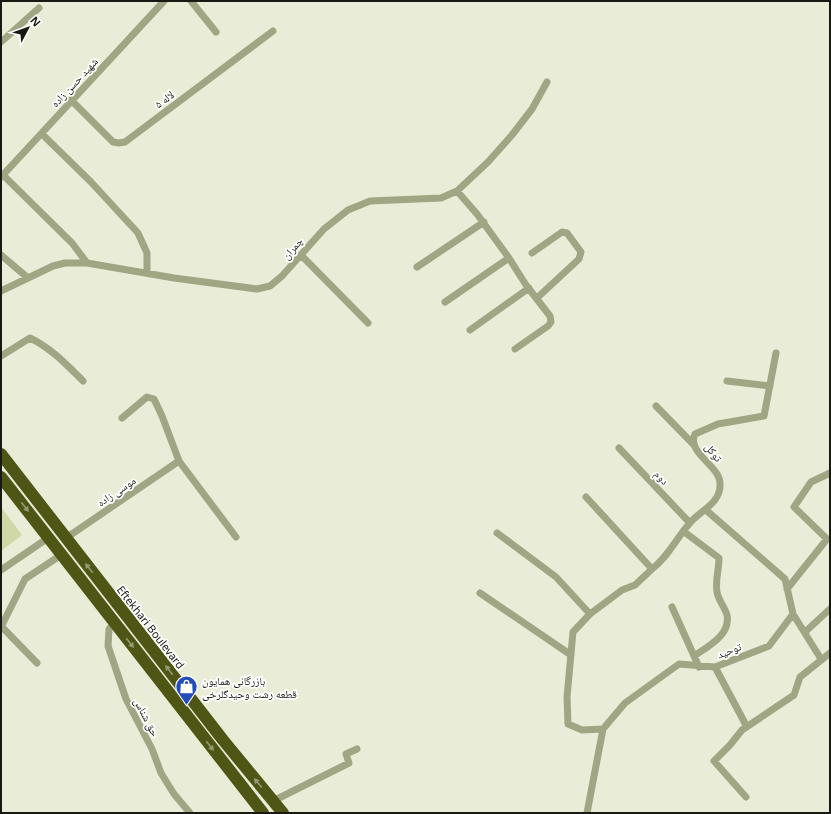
<svg xmlns="http://www.w3.org/2000/svg" width="831" height="814" viewBox="0 0 831 814" font-family="'Noto Sans','Noto Naskh Arabic',sans-serif">
<rect width="100%" height="100%" fill="#e9edd7"/>
<path fill="#d0d8a6" d="M 1,507 L 22,535 L 1,551 Z"/>
<g fill="none" stroke-linecap="round" stroke-linejoin="round">
<path stroke="#a0a683" stroke-width="7" d="M 191,1 L 216,32
M 1,42 L 39,8
M 71,100 L 113,142 L 119,143 L 125,142 L 273,31
M 42,134 L 91,182 L 138,233 L 147,253 L 147,273
M 3,175 L 72,243 L 87,263
M 1,177 L 164,1
M 457,191 L 477,214 L 509,258 L 526,285 L 550,316 L 551,322 L 548,326 L 515,349
M 532,253 L 562,232 L 567,233 L 581,252 L 579,259 L 537,298
M 1,255 L 28,278
M 301,255 L 368,323
M 417,267 L 484,222
M 1,291 L 53,266 L 65,263 L 87,263 L 174,278 L 257,289 L 270,286 L 282,276 L 324,229 L 348,210 L 370,201 L 441,198 L 457,191 L 488,162 L 512,135 L 532,109 L 547,82
M 445,302 L 509,258
M 470,330 L 529,288
M 1,356 L 30,338 C 51,348 67,365 83,381
M 727,381 L 770,386
M 656,406 L 694,445
M 122,418 L 147,397 L 154,399 L 162,416 L 179,461 L 236,537
M 619,448 L 689,522
M 586,497 L 652,569 C 668,557 676,539 689,524 C 699,511 721,504 720,484 C 720,465 686,453 695,434 L 718,424 L 764,416 L 776,353
M 683,531 L 719,558 C 719,569 715,581 717,592 C 718,600 725,607 727,615 C 731,635 707,647 694,656
M 497,533 L 556,577 L 590,614
M 66,538 L 179,461
M 1,570 L 48,538
M 787,589 L 827,539 L 794,507 L 811,482 L 830,473
M 480,593 L 571,655
M 672,607 L 699,667
M 793,614 L 821,659
M 114,623 L 109,629 L 108,646 L 126,699 L 152,749 L 161,773 L 174,794 L 190,813
M 1,626 L 37,663
M 1,627 L 25,579 L 61,555
M 805,632 L 830,609
M 715,667 L 747,727
M 603,729 L 582,730 L 568,724 L 567,697 L 573,632 L 590,614 L 622,590 L 635,585 L 652,569
M 746,797 L 714,761 L 730,745 L 742,730 L 794,695 L 800,677 L 830,653
M 273,801 L 349,763 L 346,754 L 357,749
M 587,813 L 603,729 L 625,703 L 679,664 L 715,667 L 769,646 L 793,614 L 785,579 L 706,510"/>
<path stroke="#4f5615" stroke-width="12" d="M 1,454 L 223,740 L 283,813
M 1,477 L 263,813"/>
</g>
<defs><path id="oneway-solid" d="M-6-.8H1V-3.2L6.5 0L1 3.2V.8H-6Z"/></defs>
<g fill="#959a73">
<use href="#oneway-solid" transform="translate(25 507) rotate(52)"/>
<use href="#oneway-solid" transform="translate(89 568) rotate(-128)"/>
<use href="#oneway-solid" transform="translate(130 643) rotate(52)"/>
<use href="#oneway-solid" transform="translate(169 670) rotate(-128)"/>
<use href="#oneway-solid" transform="translate(210 746) rotate(52)"/>
<use href="#oneway-solid" transform="translate(258 783) rotate(-130)"/>
</g>
<defs>
<symbol id="shop-pin" viewBox="-11 -11 22 30"><path d="M0 17L-7.5 6A9.5 9.5 0 1 1 7.5 6Z" fill="#254cbb" stroke="#fff"/><path d="M-5-2.5h2.3a2.7 3.5 0 0 1 5.4 0H5L5.5 6h-11ZM-1.5-2.5h3a1.5 2.3 0 0 0-3 0Z" fill="#fff"/></symbol>
</defs>
<g fill-rule="evenodd">
<use href="#shop-pin" x="174" y="674" width="25" height="34"/>
</g>
<g text-anchor="middle" dominant-baseline="central" stroke-width="3.5" stroke-linejoin="round" paint-order="stroke">
<g font-size="11" fill="#181912" stroke="#fff">
<text transform="translate(74 82) rotate(-47)">شهید حسن زاده</text>
<text transform="translate(164 99) rotate(-37)">لاله ۵</text>
<text transform="translate(292 248) rotate(-49)">چمران</text>
<text transform="translate(714 452) rotate(51)">توکل</text>
<text transform="translate(662 477) rotate(47)">دوم</text>
<text transform="translate(116 491) rotate(-34)">موسی زاده</text>
<text transform="translate(151 627) rotate(52)">Eftekhari Boulevard</text>
<text transform="translate(729 650) rotate(-22)">توحید</text>
<text transform="translate(147 717) rotate(63)">حق شناس</text>
</g>
<g font-size="11" fill="#181912" stroke="#fff" text-anchor="start">
<text x="202" y="680">بازرگانی همایون<tspan x="202" dy="13">قطعه رشت وحیدگلرخی</tspan></text>
</g>
</g>
<rect width="831" height="814" fill="none" stroke="#181912" stroke-width="4"/>
<g transform="translate(28 28) rotate(49)" stroke="#ffffff" stroke-width="3" paint-order="stroke">
<path d="M0-3L7 15L0 10L-7 15Z" fill="#181912"/>
<text y="-6" font-size="11" font-weight="bold" text-anchor="middle" fill="#181912">N</text>
</g>
</svg>
